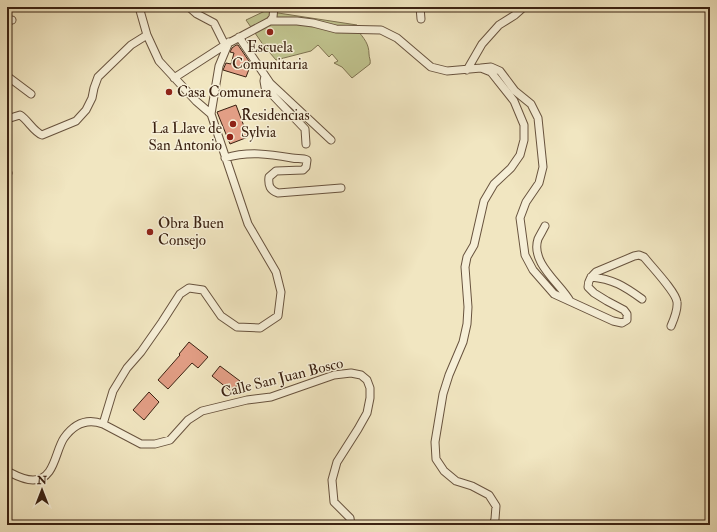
<svg xmlns="http://www.w3.org/2000/svg" width="717" height="532" viewBox="0 0 717 532" font-family="'IM FELL Double Pica',serif">
<rect width="100%" height="100%" fill="#f1e6c1"/>
<filter id="stains"><feTurbulence type="fractalNoise" baseFrequency=".005" numOctaves="4"/><feColorMatrix values="0 0 0 0 .2 0 0 0 0 .09 0 0 0 0 .02 0 0 0 .5 -.17"/></filter>
<radialGradient id="worn" r=".72"><stop offset=".6" stop-color="#630" stop-opacity="0"/><stop offset="1" stop-color="#630" stop-opacity=".3"/></radialGradient>
<path fill="#c0c38e" stroke="#7e7250" d="M 265,11 L 357,25 L 357,30 C 364,38 369,44 369,54 C 369,58 371,60 370,64 L 352,78 L 342,67 L 334,63 L 338,61 L 332,54 L 329,57 L 318,45 L 311,51 L 276,60 L 264,46 L 246,20 Z"/>
<path fill="#e29e85" stroke="#3b2212" d="M 236,45 L 238,45 L 251,64 L 246,77 L 223,70 L 226,63 L 231,64 L 234,53 L 230,52 L 232,48 Z
M 236,105 L 248,137 L 230,144 L 217,112 Z
M 189,342 L 208,357 L 198,368 L 192,363 L 168,389 L 158,380 L 180,355 L 179,354 Z
M 220,366 L 240,381 L 232,392 L 212,376 Z
M 149,392 L 159,402 L 144,420 L 133,410 Z"/>
<g fill="none" stroke-linecap="round" stroke-linejoin="round">
<defs>
<path id="minor" d="M 139,7 L 147,35 L 159,61 L 196,101 L 211,114
M 189,7 L 197,14 L 214,23 L 225,45
M 420,7 L 421,19
M 7,21 L 12,20
M 270,21 L 273,17 L 274,7
M 239,37 L 270,83 L 331,140
M 481,68 L 491,67 L 500,71 L 515,91 L 531,104 L 538,118 L 543,167 L 539,183 L 526,202 L 520,218 L 525,255 L 533,270 L 554,294 L 613,321 L 622,323 L 627,320 L 627,314 L 624,310 L 607,301 L 594,293 L 588,287 C 588,280 591,277 596,272 L 634,256 L 639,255 L 644,257 C 651,266 676,292 677,302 C 678,310 674,319 671,326
M 467,70 L 482,44 L 499,25 L 515,15 L 524,7
M 7,76 L 31,94
M 265,76 L 264,81 L 265,87 L 305,129 L 306,144
M 174,78 L 225,45 L 270,21 L 297,21 L 313,23 L 336,29 L 381,30 L 397,38 L 431,67 L 447,71 L 481,68 L 491,72 L 514,101 L 524,125 L 524,140 L 520,155 L 511,168 L 494,184 L 484,201 L 474,245 L 467,257 L 465,267 L 468,307 L 467,324 L 463,342 L 449,375 L 443,394 L 435,442 L 436,459 L 444,471 L 456,481 L 472,486 L 489,495 L 496,506 L 495,519 L 493,525
M 211,114 L 248,224 L 276,272 L 281,292 L 278,316 L 260,328 L 237,327 L 221,316 L 203,290 L 189,288 L 180,294 L 162,322 L 141,352 L 127,368 L 113,391 L 103,424 L 141,444 L 155,444 L 170,440 L 188,420 L 202,411 L 247,400 L 271,397 L 334,375 L 351,373 L 361,375 L 367,380 L 370,388 L 370,398 L 367,413 L 358,429 L 337,462 L 332,480 L 334,502 L 350,518 L 351,525
M 211,114 L 219,66 L 229,42
M 7,119 L 20,115 C 28,120 33,131 42,135 L 76,121 L 86,110 L 92,98 L 94,88 L 98,77 L 131,45 L 147,35
M 225,158 C 248,151 269,154 292,158 C 297,159 303,158 307,160 L 306,167 L 303,170 L 276,171 L 269,177 C 268,186 270,190 278,193 L 341,188
M 7,171 L 8,173
M 545,226 C 543,230 540,235 538,239 C 530,263 561,284 570,301
M 591,277 C 613,279 624,286 642,299
M 7,471 C 15,475 23,480 33,480 C 55,480 55,451 64,438 C 74,424 87,418 103,424"/>
</defs>
<use href="#minor" stroke="#68533e" stroke-width="9"/>
<use href="#minor" stroke="#f6efd7" stroke-width="7"/>
</g>
<g fill="#8f2418" stroke="#f6efd7" stroke-width="1.5">
<circle cx="270" cy="32" r="4"/>
<circle cx="169" cy="92" r="4"/>
<circle cx="233" cy="124" r="4"/>
<circle cx="230" cy="137" r="4"/>
<circle cx="150" cy="232" r="4"/>
</g>
<g text-anchor="middle" dominant-baseline="central" stroke-width="3" stroke-linejoin="round" paint-order="stroke">
<g font-size="15" fill="#3b2212" stroke="#f6efd7" text-anchor="start">
<text x="270" y="47" text-anchor="middle">Escuela<tspan x="270" dy="17">Comunitaria</tspan></text>
<text x="177" y="92">Casa Comunera</text>
<text x="241" y="115">Residencias<tspan x="241" dy="17">Sylvia</tspan></text>
<text x="222" y="128" text-anchor="end">La Llave de<tspan x="222" dy="17">San Antonio</tspan></text>
<text x="158" y="223">Obra Buen<tspan x="158" dy="17">Consejo</tspan></text>
</g>
<g font-size="15" fill="#3b2212" stroke="#f6efd7">
<text transform="translate(282 378) rotate(-14)">Calle San Juan Bosco</text>
</g>
</g>
<rect width="717" height="532" fill="none" stroke="#f1e6c1" stroke-width="24"/>
<rect x="8" y="8" width="701" height="516" fill="none" stroke="#3b2212" stroke-width="2"/>
<rect x="12" y="12" width="693" height="508" fill="none" stroke="#3b2212"/>
<g transform="translate(42 490)" stroke="#f6efd7" stroke-width="3" paint-order="stroke">
<path d="M0-3L7 15L0 10L-7 15Z" fill="#3b2212"/>
<text y="-6" font-size="11" font-weight="bold" text-anchor="middle" fill="#3b2212">N</text>
</g>
<rect width="100%" height="100%" filter="url(#stains)"/>
<rect width="100%" height="100%" fill="url(#worn)"/>
</svg>
